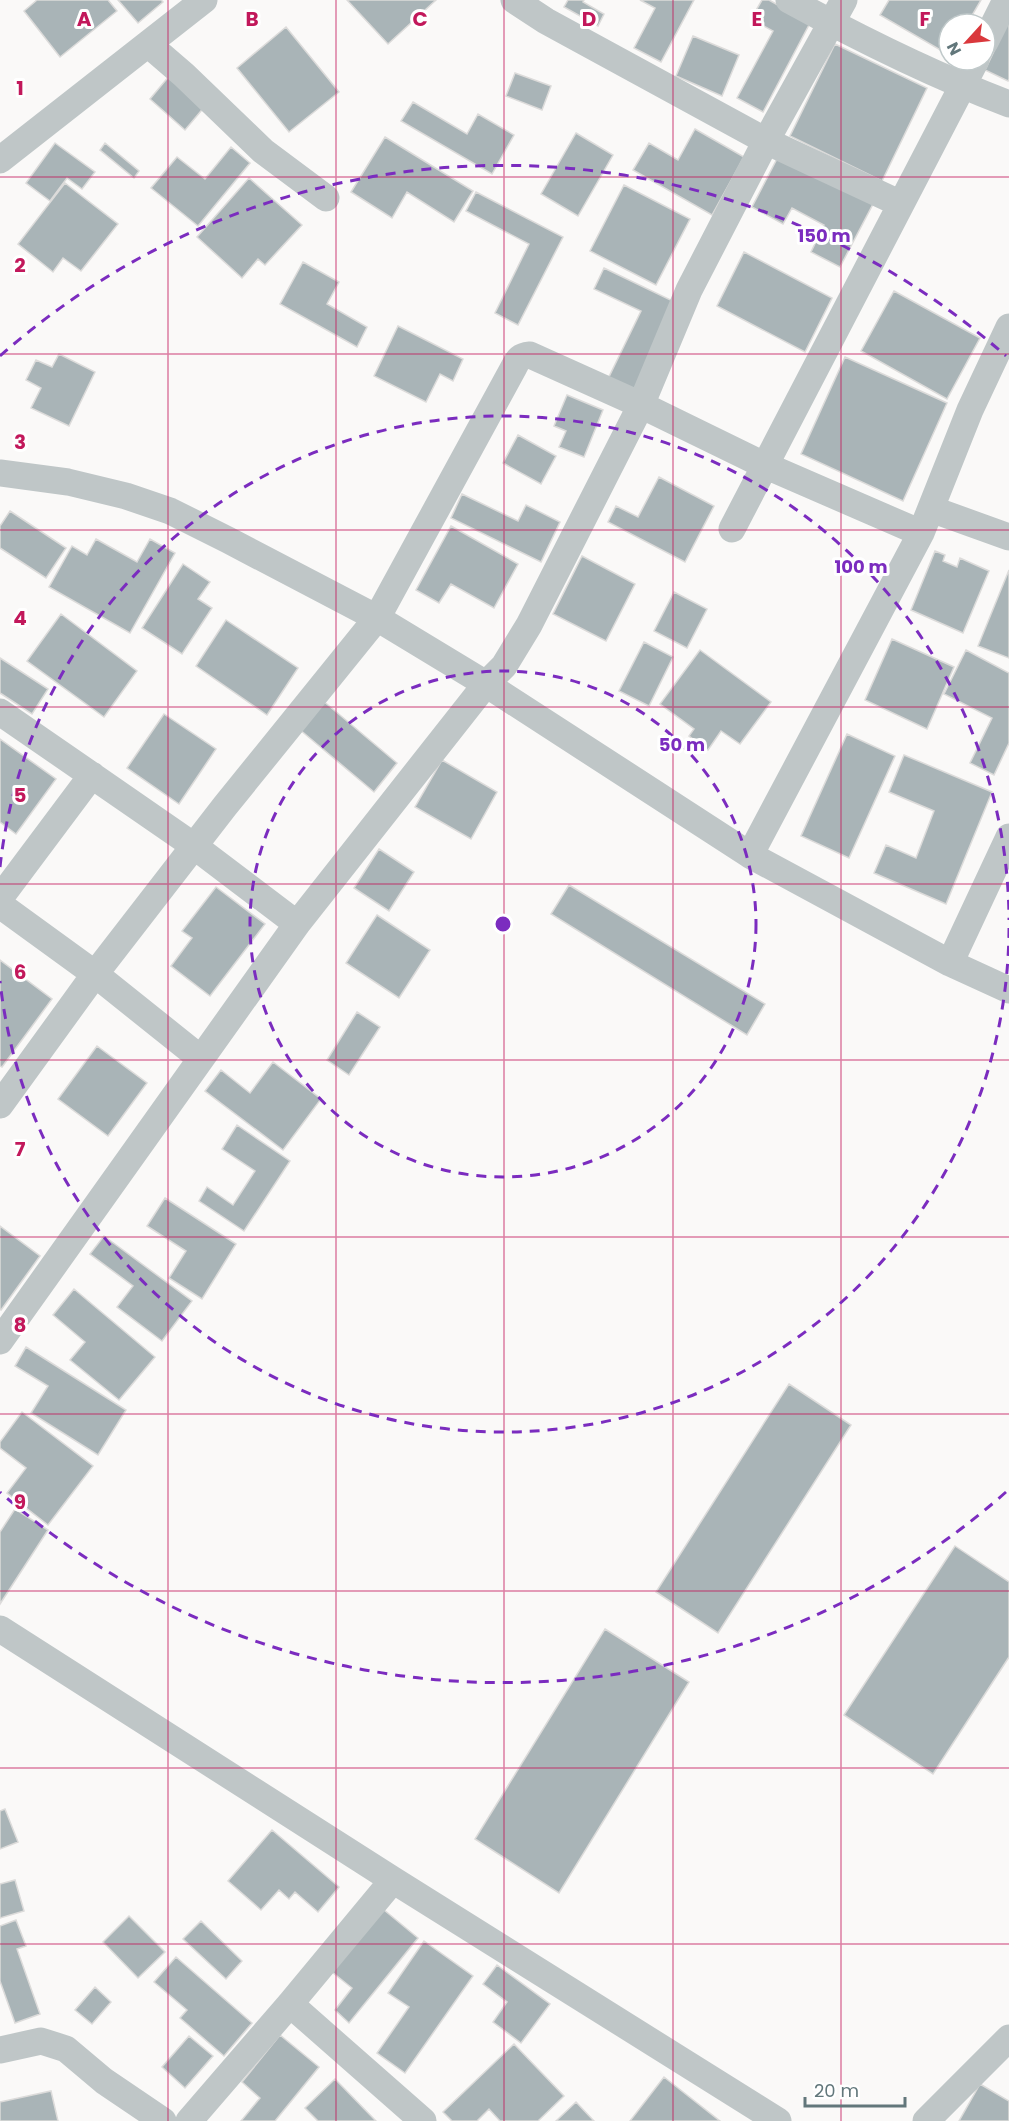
<svg xmlns="http://www.w3.org/2000/svg" width="1009" height="2121" viewBox="0 0 1009 2121" font-family="Poppins,sans-serif">
<rect width="100%" height="100%" fill="#faf9f8"/>
<path fill="#a9b4b7" stroke="#dcdbda" stroke-width="1.5" d="M 37,0 L 108,0 L 117,11 L 60,57 L 24,11 Z
M 118,0 L 161,0 L 163,2 L 138,23 Z
M 347,0 L 436,0 L 388,44 Z
M 568,0 L 584,0 L 583,2 L 604,14 L 598,26 L 564,7 Z
M 640,0 L 694,0 L 661,62 L 634,48 L 655,8 Z
M 762,0 L 769,0 L 810,23 L 763,112 L 737,98 L 773,31 L 751,19 Z
M 889,0 L 981,0 L 967,24 L 949,24 L 949,55 L 880,15 Z
M 1009,20 L 1009,79 L 1008,81 L 985,70 Z
M 286,27 L 339,92 L 289,132 L 237,68 Z
M 693,36 L 739,55 L 722,96 L 676,76 Z
M 835,44 L 927,88 L 882,181 L 790,136 Z
M 515,73 L 551,86 L 542,110 L 506,96 Z
M 170,75 L 206,105 L 185,130 L 150,99 Z
M 413,102 L 467,134 L 478,114 L 514,135 L 492,174 L 401,121 Z
M 695,129 L 744,157 L 712,215 L 633,170 L 649,143 L 678,160 Z
M 576,133 L 613,155 L 578,216 L 541,194 Z
M 385,137 L 473,191 L 454,222 L 407,192 L 392,218 L 351,192 Z
M 55,143 L 95,172 L 82,189 L 67,178 L 50,201 L 26,183 Z
M 105,143 L 139,171 L 134,178 L 100,150 Z
M 231,147 L 250,163 L 198,226 L 151,188 L 177,157 L 205,179 Z
M 779,155 L 873,204 L 840,267 L 811,252 L 824,225 L 792,208 L 783,224 L 752,207 Z
M 249,178 L 302,225 L 265,265 L 258,259 L 242,278 L 197,237 Z
M 65,183 L 118,224 L 81,271 L 63,258 L 53,272 L 18,244 Z
M 624,185 L 690,219 L 656,285 L 590,251 Z
M 476,192 L 563,237 L 518,325 L 495,313 L 529,244 L 466,211 Z
M 744,252 L 832,298 L 805,352 L 717,306 Z
M 303,262 L 339,282 L 327,304 L 367,327 L 357,347 L 280,304 Z
M 604,268 L 679,304 L 634,397 L 606,383 L 641,311 L 594,289 Z
M 894,291 L 980,338 L 947,399 L 861,351 Z
M 398,326 L 463,359 L 453,381 L 440,374 L 426,402 L 374,376 Z
M 59,354 L 95,372 L 69,426 L 31,408 L 41,388 L 26,380 L 36,360 L 52,367 Z
M 845,357 L 947,403 L 903,501 L 801,454 Z
M 567,395 L 603,410 L 584,457 L 559,447 L 566,431 L 554,426 Z
M 518,435 L 556,456 L 541,484 L 503,463 Z
M 659,477 L 714,506 L 685,562 L 608,522 L 616,506 L 638,517 Z
M 462,494 L 518,521 L 526,505 L 560,522 L 541,562 L 451,518 Z
M 10,511 L 66,548 L 46,578 L 0,548 L 0,526 Z
M 451,526 L 518,564 L 494,608 L 451,584 L 439,603 L 416,590 Z
M 96,539 L 137,562 L 150,539 L 175,553 L 130,633 L 49,587 L 72,546 L 87,555 Z
M 935,551 L 945,555 L 943,561 L 957,567 L 960,558 L 989,571 L 963,633 L 911,610 Z
M 582,556 L 635,584 L 606,641 L 553,614 Z
M 183,564 L 210,582 L 198,599 L 212,608 L 182,654 L 142,628 Z
M 1009,570 L 1009,658 L 978,646 Z
M 674,592 L 707,609 L 687,648 L 654,631 Z
M 61,614 L 137,671 L 104,717 L 27,661 Z
M 226,620 L 298,668 L 267,715 L 196,666 Z
M 892,639 L 954,667 L 927,729 L 865,700 Z
M 644,642 L 673,657 L 649,706 L 619,691 Z
M 700,650 L 771,702 L 740,744 L 721,731 L 708,750 L 689,736 L 694,729 L 660,704 Z
M 966,650 L 1009,673 L 1009,743 L 994,775 L 970,763 L 992,718 L 944,694 Z
M 0,658 L 48,689 L 32,714 L 0,693 Z
M 322,700 L 397,763 L 374,792 L 299,729 Z
M 164,714 L 216,749 L 179,804 L 127,768 Z
M 847,734 L 895,756 L 849,858 L 801,836 Z
M 0,739 L 56,779 L 16,834 L 0,822 Z
M 904,755 L 992,792 L 946,904 L 874,873 L 886,845 L 916,858 L 934,811 L 889,792 Z
M 442,760 L 497,792 L 471,839 L 415,807 Z
M 379,849 L 414,872 L 389,911 L 354,888 Z
M 569,885 L 765,1004 L 747,1035 L 551,914 Z
M 216,887 L 265,924 L 210,996 L 171,966 L 192,938 L 182,931 Z
M 377,915 L 430,950 L 399,998 L 346,963 Z
M 0,960 L 52,999 L 2,1067 L 0,1066 Z
M 357,1012 L 380,1027 L 349,1075 L 327,1060 Z
M 97,1046 L 147,1083 L 108,1136 L 58,1099 Z
M 273,1062 L 321,1099 L 283,1150 L 205,1091 L 221,1070 L 250,1093 Z
M 237,1125 L 290,1161 L 244,1231 L 199,1201 L 207,1187 L 233,1205 L 255,1171 L 222,1149 Z
M 165,1198 L 236,1244 L 202,1299 L 169,1278 L 186,1251 L 147,1226 Z
M 0,1226 L 40,1256 L 1,1310 L 0,1309 Z
M 104,1236 L 192,1301 L 162,1341 L 117,1307 L 133,1286 L 90,1254 Z
M 74,1289 L 155,1357 L 119,1400 L 70,1360 L 85,1342 L 53,1315 Z
M 26,1347 L 126,1410 L 98,1455 L 31,1413 L 48,1386 L 15,1366 Z
M 789,1384 L 851,1425 L 718,1633 L 656,1592 Z
M 22,1412 L 93,1466 L 48,1525 L 7,1493 L 26,1468 L 0,1448 L 0,1442 Z
M 15,1509 L 48,1530 L 0,1604 L 0,1532 Z
M 955,1546 L 1009,1582 L 1009,1657 L 933,1774 L 844,1715 Z
M 605,1629 L 689,1682 L 559,1893 L 475,1839 Z
M 5,1809 L 18,1842 L 0,1849 L 0,1811 Z
M 272,1830 L 339,1887 L 318,1912 L 295,1892 L 289,1899 L 279,1890 L 261,1910 L 228,1881 Z
M 15,1880 L 24,1911 L 0,1918 L 0,1884 Z
M 378,1905 L 418,1938 L 349,2023 L 335,2010 L 352,1988 L 327,1968 Z
M 129,1916 L 165,1952 L 138,1978 L 103,1942 Z
M 16,1920 L 26,1946 L 17,1949 L 40,2014 L 15,2023 L 0,1981 L 0,1926 Z
M 201,1921 L 242,1961 L 226,1979 L 183,1939 Z
M 424,1941 L 473,1976 L 405,2073 L 377,2053 L 409,2007 L 388,1993 Z
M 176,1957 L 252,2023 L 224,2056 L 180,2018 L 187,2010 L 154,1982 Z
M 497,1965 L 550,2004 L 521,2043 L 493,2022 L 507,2002 L 483,1984 Z
M 95,1987 L 111,2002 L 92,2024 L 75,2010 Z
M 280,2035 L 319,2067 L 275,2121 L 241,2121 L 260,2098 L 242,2082 Z
M 189,2036 L 213,2056 L 185,2088 L 162,2067 Z
M 514,2044 L 564,2096 L 538,2121 L 500,2121 L 489,2109 L 477,2121 L 452,2121 L 443,2112 Z
M 664,2077 L 720,2121 L 630,2121 Z
M 335,2079 L 376,2121 L 318,2121 L 305,2108 Z
M 980,2084 L 1009,2101 L 1009,2121 L 959,2121 Z
M 51,2091 L 58,2121 L 0,2121 L 0,2102 Z
M 576,2102 L 594,2121 L 556,2121 Z"/>
<g fill="none" stroke-linecap="round" stroke-linejoin="round">
<path stroke="#bfc6c7" stroke-width="27" d="M 514,0 L 546,21 L 766,141 L 901,204
M 789,0 C 860,39 933,75 1009,104
M 985,42 L 1006,0
M 148,44 L 184,75 L 263,151 L 326,198
M 0,160 L 204,0
M 0,473 L 68,482 L 126,496 L 170,511 L 228,540 L 377,618 L 486,684 L 750,855 L 950,963 L 1009,990
M 931,509 L 1009,537
M 732,529 L 976,60
M 0,712 L 194,846 L 297,924
M 750,855 L 921,533 L 970,410 L 1009,327
M 0,898 L 92,775
M 0,905 L 95,974 L 200,1058
M 950,963 L 1009,837
M 0,1105 L 95,974 L 225,806 L 377,618 L 514,367 C 518,359 520,356 530,355 L 641,405 L 764,465 L 921,533
M 0,1341 L 297,924 L 486,684 L 504,666 L 529,625 L 641,405 L 689,290 L 766,141 L 844,0
M 0,1629 L 393,1880 L 778,2121
M 290,2004 L 423,2121
M 0,2050 L 41,2041 L 66,2049 L 104,2081 L 163,2121
M 189,2121 L 290,2004 L 393,1880
M 926,2121 L 1009,2038"/>
</g>
<path fill="none" stroke="#c2185b" stroke-width="1.5" stroke-opacity="0.55" d="M 168,0 L 168,2121M 336,0 L 336,2121M 504,0 L 504,2121M 673,0 L 673,2121M 841,0 L 841,2121M 0,177 L 1009,177M 0,354 L 1009,354M 0,530 L 1009,530M 0,707 L 1009,707M 0,884 L 1009,884M 0,1060 L 1009,1060M 0,1237 L 1009,1237M 0,1414 L 1009,1414M 0,1591 L 1009,1591M 0,1768 L 1009,1768M 0,1944 L 1009,1944"/>
<g fill="none" stroke="#7b2cbf" stroke-width="3" stroke-dasharray="10 8">
<circle cx="503" cy="924" r="253"/>
<path d="M1009 928A506 506 0 0 1 0 981M0 867A506 506 0 0 1 1009 920"/>
<path d="M1006 1492A759 759 0 0 1 0 1492M0 356A759 759 0 0 1 1006 356"/>
</g>
<g font-size="20" text-anchor="middle" font-weight="bold" fill="#c2185b" stroke="#fff" stroke-width="6" stroke-linejoin="round" paint-order="stroke">
<text x="84" y="26">A</text>
<text x="252" y="26">B</text>
<text x="420" y="26">C</text>
<text x="589" y="26">D</text>
<text x="757" y="26">E</text>
<text x="925" y="26">F</text>
<text x="20" y="95">1</text>
<text x="20" y="272">2</text>
<text x="20" y="449">3</text>
<text x="20" y="625">4</text>
<text x="20" y="802">5</text>
<text x="20" y="979">6</text>
<text x="20" y="1156">7</text>
<text x="20" y="1332">8</text>
<text x="20" y="1509">9</text>
</g>
<circle cx="503" cy="924" r="9" fill="#7b2cbf" stroke="#fff" stroke-width="3"/>
<g font-size="18" text-anchor="middle" font-weight="bold" fill="#7b2cbf" stroke="#fff" stroke-width="6" stroke-linejoin="round" paint-order="stroke">
<text x="824" y="242">150 m</text>
<text x="861" y="573">100 m</text>
<text x="682" y="751">50 m</text>
</g>
<g transform="translate(967 42) rotate(243)"><circle r="28" fill="#ffffff" stroke="#c0c9ca" stroke-width="1.5"/>
<path d="M0-4.5L10 22L0 15L-10 22Z" fill="#da383c"/>
<text y="-9" font-size="16" font-weight="bold" text-anchor="middle" fill="#62777b">N</text>
</g>
<path d="M805 2097v9h100v-9" fill="none" stroke="#62777b" stroke-width="3"/>
<text x="814" y="2097" font-size="18" fill="#62777b" stroke="#ffffff" stroke-width="4.5" paint-order="stroke">20 m</text>
</svg>
